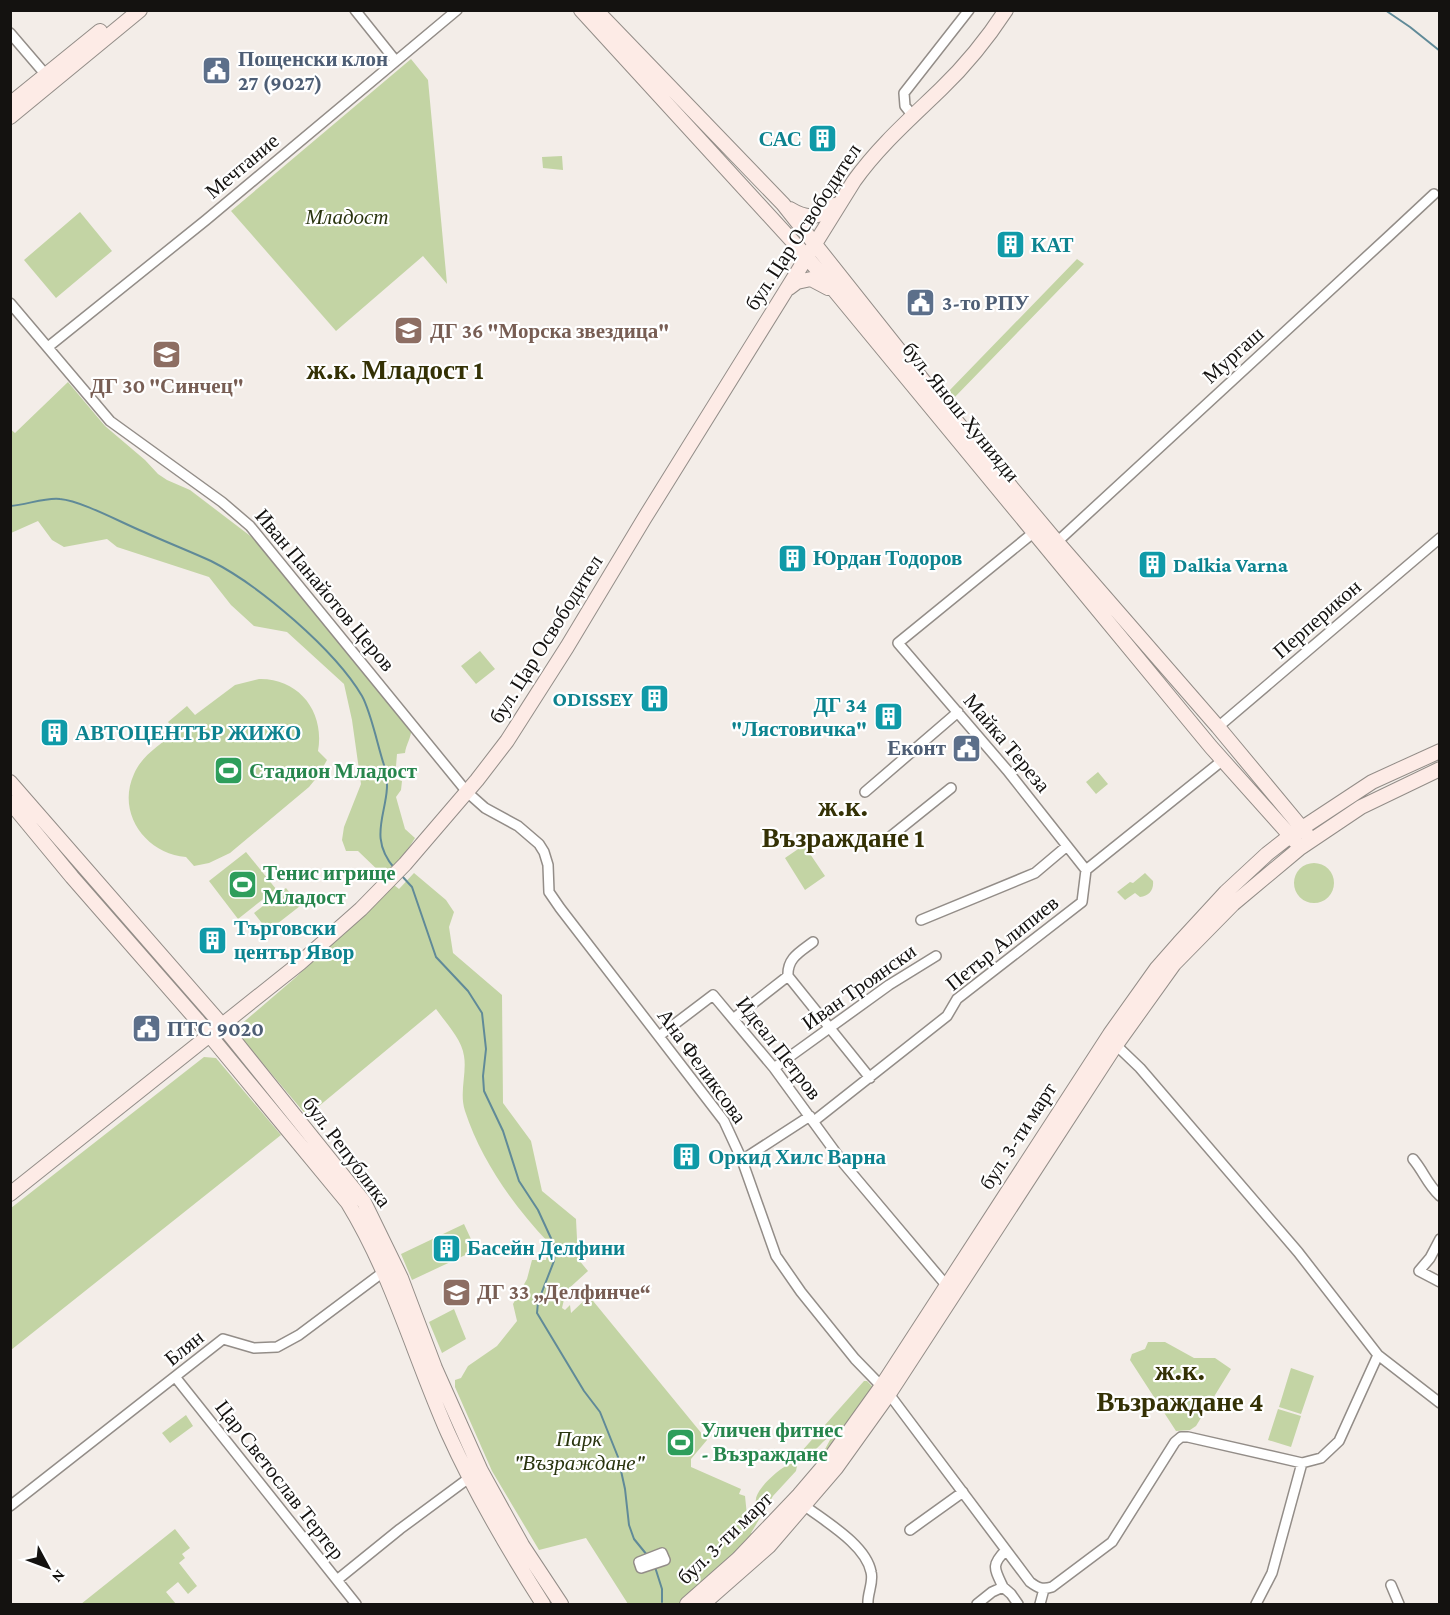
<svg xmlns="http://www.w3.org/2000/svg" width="1450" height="1615" viewBox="0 0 1450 1615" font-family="'Crimson Pro',serif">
<rect width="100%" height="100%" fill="#f3ede8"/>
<path fill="#c3d4a4" d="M 411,59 L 428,80 L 447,284 L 423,256 L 336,331 L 231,211 Z
M 562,156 L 563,170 L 543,168 L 542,157 Z
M 80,212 L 112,251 L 56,298 L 24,260 Z
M 1077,259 L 1084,264 L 952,400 L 947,393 Z
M 68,382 L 105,426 L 145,460 L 158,474 L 167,480 L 190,490 L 253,538 L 411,729 C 412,737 406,744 405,753 L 397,754 L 395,779 L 402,781 L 401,790 L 396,797 L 405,829 L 415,838 L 405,854 L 384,876 L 358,851 L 346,851 L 342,840 L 344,827 L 361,784 L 352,720 L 344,684 L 287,632 L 254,626 L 231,605 L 209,577 L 117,547 L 107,539 L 64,547 L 52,540 L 38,521 L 11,533 L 10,429 L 15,433 Z
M 480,651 L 495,669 L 476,684 L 461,666 Z
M 259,679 C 299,678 325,712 318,751 L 327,760 L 318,776 L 309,787 L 230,853 L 209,863 L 194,866 L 186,857 C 146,854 116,813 134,774 C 142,755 161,744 176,732 L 168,722 L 187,706 L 195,715 L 235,685 Z
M 1098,772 L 1108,784 L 1096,794 L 1086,782 Z
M 804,845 L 825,876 L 805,890 L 785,858 Z
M 246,852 L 276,889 L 238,919 L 209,881 Z
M1294 883a20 20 0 1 1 40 0a20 20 0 1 1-40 0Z
M 414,873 L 446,900 L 454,912 L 449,927 L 453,953 L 502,995 L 503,1103 L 531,1141 L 542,1191 L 576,1219 L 578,1259 L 588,1271 L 566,1291 L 562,1308 L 565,1310 L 570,1305 L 571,1313 L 589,1296 L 707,1440 L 691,1459 L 691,1467 L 741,1489 L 739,1494 L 745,1496 L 748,1525 C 759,1513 754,1512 756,1499 C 757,1488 783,1464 794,1463 L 797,1466 L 796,1471 L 773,1496 L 751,1533 L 753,1534 C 782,1506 813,1475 831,1438 L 829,1437 C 820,1443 814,1455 802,1456 L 801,1452 L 864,1381 L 867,1381 L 873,1387 L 803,1488 L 684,1604 L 628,1604 L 586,1538 L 539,1550 L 492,1471 L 455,1387 L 455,1380 L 461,1378 L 468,1366 L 497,1346 L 517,1321 L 513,1304 L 527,1279 L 532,1260 L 546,1260 L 548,1242 C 513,1205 481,1160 465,1111 C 459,1093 467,1073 464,1056 C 462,1039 445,1022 436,1009 L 307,1116 L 238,1034 L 239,1026 L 295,978 L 394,885 L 399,889 Z
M 1145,873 L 1153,881 C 1154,890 1149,896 1140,897 L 1135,893 L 1125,900 L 1117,892 L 1130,882 L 1133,883 Z
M 286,888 L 300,906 L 268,931 L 254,913 Z
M 204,1057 L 216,1058 L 281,1135 L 11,1350 L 11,1208 Z
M 464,1224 L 476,1250 L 412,1280 L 401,1254 Z
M 454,1309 L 466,1339 L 442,1353 L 429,1322 Z
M 1148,1342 L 1165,1342 L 1194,1358 L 1215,1358 L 1231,1369 L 1196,1426 L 1190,1430 L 1176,1431 L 1130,1360 L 1132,1354 L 1145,1349 Z
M 1291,1368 L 1314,1376 L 1301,1414 L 1279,1407 Z
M 1278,1409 L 1301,1416 L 1291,1447 L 1268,1440 Z
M 186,1415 L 193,1426 L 170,1443 L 162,1433 Z
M 175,1529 L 190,1548 L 182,1554 L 185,1558 L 179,1563 L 197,1586 L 188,1594 L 178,1582 L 166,1592 L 176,1604 L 81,1604 Z"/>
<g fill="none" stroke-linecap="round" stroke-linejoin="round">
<path stroke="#608a98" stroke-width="2" d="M 1385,10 L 1410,27 L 1440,51
M 10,506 C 26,505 46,497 60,499 C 82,501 122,523 144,532 C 166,542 189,551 211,561 C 259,585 335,650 362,696 C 371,712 378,747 384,765 C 397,805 362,831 395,869
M 401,875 L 412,887 L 436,957 L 468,991 L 482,1013 L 486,1049 L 483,1076 L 484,1091 L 503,1131 L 519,1181 L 538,1210 L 555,1247 L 554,1261 L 538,1302 L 537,1313 L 584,1391 L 600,1412 L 618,1457 L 625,1489 L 629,1525 L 634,1539 L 647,1555
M 655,1567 L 662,1589 L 662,1602"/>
<defs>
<path id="street" d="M 355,10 L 395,60
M 10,33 L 46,75
M 913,116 L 905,106 L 904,93 L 969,10
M 10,303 L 110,421 L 222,502 L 250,526 L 467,792 L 485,808 L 518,826 L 539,844 L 544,852 L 548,865 L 549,892 L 560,908 L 724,1121 L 742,1160 L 776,1256 L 801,1292 L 855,1359 L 889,1394 L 1030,1582 C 1038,1588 1042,1590 1052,1587 L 1112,1542 L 1175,1442 L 1181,1437 L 1188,1437 L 1302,1463 L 1321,1458 L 1339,1441 L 1378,1355 L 1298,1252 L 1140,1068 L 1116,1045
M 48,347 L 206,220 L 457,10
M 1033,533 L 898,643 L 1007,770 L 1086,870
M 1057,542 C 1182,426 1309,311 1434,194
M 1218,727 L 1440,538
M 865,792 L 958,712
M 885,841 L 951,788
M 921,920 L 1035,873 L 1067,846
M 813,942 C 800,952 787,958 788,976 L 870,1078
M 733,1019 L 788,976
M 659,1036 L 713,995 L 774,1068 L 844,1164 L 946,1285
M 774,1068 L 889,985 L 936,956
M 814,1121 L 947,1016 L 957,999 L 1082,902 L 1086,870 L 1223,760
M 1413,1159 C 1424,1172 1427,1184 1440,1196
M 742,1160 L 810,1116
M 1440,1239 L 1430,1258 L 1419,1271 L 1440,1282
M 1378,1355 L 1440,1403
M 176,1378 L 356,1604
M 10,1506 L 223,1339 L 254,1348 L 277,1347 L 299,1335 L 386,1270
M 805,1506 C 826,1522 866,1545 871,1572 C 874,1582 867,1594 868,1604
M 910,1530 L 963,1492
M 662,1553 L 665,1560 L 641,1568 L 639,1562 Z
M 337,1580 L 400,1529 L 473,1475
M 1391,1585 L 1399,1604
M 1003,1587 C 994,1568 991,1565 1006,1550
M 977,1604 L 992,1592 L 1003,1587 L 1011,1594 L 1018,1604
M 1040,1604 L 1044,1589
M 1256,1604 L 1272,1573 L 1302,1463"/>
<path id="secondary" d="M 581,10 L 806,256 L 1211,747 L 1295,841
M 596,10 L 783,204 L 941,403 L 1057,542 L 1218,727 L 1306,833
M 10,104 L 100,31
M 10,117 L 140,10
M 790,209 C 808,220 819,218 834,205
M 789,288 L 797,282 L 811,279 L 828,288
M 10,782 L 222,1025 L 364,1202 L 401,1278 L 435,1368 L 481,1471 L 522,1545 L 561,1604
M 10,802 L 72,877 L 197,1020 L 348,1203 C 392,1275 414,1356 448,1433 C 475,1493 508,1549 543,1604
M 10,1194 L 300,963 L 361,909 L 405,864 L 477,780 L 507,741 L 567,647 L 644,519 L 854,181 C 879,146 910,119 941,89 C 966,65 987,39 1006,10
M 687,1604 L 738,1559 L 799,1495 L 828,1461 L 881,1387 L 1110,1034 L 1157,968 L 1179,943 L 1226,892 L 1267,854 L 1290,836 L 1372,782 L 1440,751
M 703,1604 L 769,1546 L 836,1468 L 889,1394 L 1116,1045 L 1174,964 L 1233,904 L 1300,848 L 1361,807 L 1440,769"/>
</defs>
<use href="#street" stroke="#938d88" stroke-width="12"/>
<use href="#secondary" stroke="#938d88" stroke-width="16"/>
<use href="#street" stroke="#fff" stroke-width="9"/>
<use href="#secondary" stroke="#fdebe6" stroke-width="14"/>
</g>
<defs>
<symbol id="civic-square" viewBox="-11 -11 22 22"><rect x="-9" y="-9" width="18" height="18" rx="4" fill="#5c6f8a" stroke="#fff"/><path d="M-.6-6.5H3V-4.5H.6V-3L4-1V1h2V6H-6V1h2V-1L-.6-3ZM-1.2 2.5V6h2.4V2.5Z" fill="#fff"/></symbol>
<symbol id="building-square" viewBox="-11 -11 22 22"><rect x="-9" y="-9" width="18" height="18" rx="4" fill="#0f9aa8" stroke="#fff"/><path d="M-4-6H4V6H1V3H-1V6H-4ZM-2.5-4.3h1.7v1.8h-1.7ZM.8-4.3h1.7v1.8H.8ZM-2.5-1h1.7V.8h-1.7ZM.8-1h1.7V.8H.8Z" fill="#fff"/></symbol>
<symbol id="school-square" viewBox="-11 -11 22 22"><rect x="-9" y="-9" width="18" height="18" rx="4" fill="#8d6e63" stroke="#fff"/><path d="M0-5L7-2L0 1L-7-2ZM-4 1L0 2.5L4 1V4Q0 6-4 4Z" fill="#fff"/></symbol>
<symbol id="stadium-square" viewBox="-11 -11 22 22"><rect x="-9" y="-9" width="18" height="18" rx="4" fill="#2e9e5b" stroke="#fff"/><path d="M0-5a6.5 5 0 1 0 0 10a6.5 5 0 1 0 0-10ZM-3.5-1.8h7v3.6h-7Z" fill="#fff"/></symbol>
</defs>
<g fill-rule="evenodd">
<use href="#civic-square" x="200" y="54" width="33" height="33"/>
<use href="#building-square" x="806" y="122" width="33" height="33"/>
<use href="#building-square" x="994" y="228" width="33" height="33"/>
<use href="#civic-square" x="904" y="286" width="33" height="33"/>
<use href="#school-square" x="392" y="314" width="33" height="33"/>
<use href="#school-square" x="150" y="338" width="33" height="33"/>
<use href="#building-square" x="776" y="542" width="33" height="33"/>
<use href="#building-square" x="1136" y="548" width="33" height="33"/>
<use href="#building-square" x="638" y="682" width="33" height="33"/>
<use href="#building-square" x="872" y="700" width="33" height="33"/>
<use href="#building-square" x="38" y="716" width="33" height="33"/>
<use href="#civic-square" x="950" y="732" width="33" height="33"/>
<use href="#stadium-square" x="212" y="754" width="33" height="33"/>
<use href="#stadium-square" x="226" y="868" width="33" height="33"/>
<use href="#building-square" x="196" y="924" width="33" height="33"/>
<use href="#civic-square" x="130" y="1012" width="33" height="33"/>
<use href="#building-square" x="670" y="1140" width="33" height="33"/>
<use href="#building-square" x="430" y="1232" width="33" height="33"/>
<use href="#school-square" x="440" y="1276" width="33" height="33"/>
<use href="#stadium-square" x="664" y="1426" width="33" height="33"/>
</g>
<g text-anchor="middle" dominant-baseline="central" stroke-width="4.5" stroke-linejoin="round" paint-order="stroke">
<g font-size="21" font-weight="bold" fill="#4e5e75" stroke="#fff" text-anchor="start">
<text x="238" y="59">Пощенски клон<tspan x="238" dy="24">27 (9027)</tspan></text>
<text x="942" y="303">3-то РПУ</text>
<text x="946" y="748" text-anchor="end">Еконт</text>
<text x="167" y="1029">ПТС 9020</text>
</g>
<g font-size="21" font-weight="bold" fill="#0d838f" stroke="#fff" text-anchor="start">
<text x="802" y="139" text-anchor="end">САС</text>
<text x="1031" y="245">КАТ</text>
<text x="813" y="558">Юрдан Тодоров</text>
<text x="1173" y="565">Dalkia Varna</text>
<text x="633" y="699" text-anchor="end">ODISSEY</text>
<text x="867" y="705" text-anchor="end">ДГ 34<tspan x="867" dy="24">"Лястовичка"</tspan></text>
<text x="75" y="733">АВТОЦЕНТЪР ЖИЖО</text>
<text x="234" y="928">Търговски<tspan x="234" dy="24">център Явор</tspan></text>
<text x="708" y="1157">Оркид Хилс Варна</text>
<text x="467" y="1248">Басейн Делфини</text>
</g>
<g font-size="21" fill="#141210" stroke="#fff">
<text transform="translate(242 166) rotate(-40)">Мечтание</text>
<text transform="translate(803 227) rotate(-57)">бул. Цар Освободител</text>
<text transform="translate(1233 355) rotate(-42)">Мургаш</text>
<text transform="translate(961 412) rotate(51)">бул. Янош Хунияди</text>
<text transform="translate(325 590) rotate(50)">Иван Панайотов Церов</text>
<text transform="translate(1317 619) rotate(-41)">Перперикон</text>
<text transform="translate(546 639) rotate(-58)">бул. Цар Освободител</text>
<text transform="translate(1007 743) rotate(50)">Майка Тереза</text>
<text transform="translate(1002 943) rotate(-39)">Петър Алипиев</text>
<text transform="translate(859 987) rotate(-35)">Иван Троянски</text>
<text transform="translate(779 1048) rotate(52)">Идеал Петров</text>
<text transform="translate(702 1066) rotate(54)">Ана Феликсова</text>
<text transform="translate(1018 1136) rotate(-57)">бул. 3-ти март</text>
<text transform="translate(347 1152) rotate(53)">бул. Република</text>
<text transform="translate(184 1348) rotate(-39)">Блян</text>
<text transform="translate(280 1480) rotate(52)">Цар Светослав Тертер</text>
<text transform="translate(725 1538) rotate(-44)">бул. 3-ти март</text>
</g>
<g font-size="21" font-style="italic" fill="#29340e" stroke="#fff">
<text x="347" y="217">Младост</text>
<text x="579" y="1439">Парк<tspan x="579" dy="24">"Възраждане"</tspan></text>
</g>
<g font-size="21" font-weight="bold" fill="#785e54" stroke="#fff" text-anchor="start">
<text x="430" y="331">ДГ 36 "Морска звездица"</text>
<text x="167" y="386" text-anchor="middle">ДГ 30 "Синчец"</text>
<text x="477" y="1292">ДГ 33 „Делфинче“</text>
</g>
<g font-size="21" font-weight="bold" fill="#27864d" stroke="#fff" text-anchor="start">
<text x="249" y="771">Стадион Младост</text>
<text x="263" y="873">Тенис игрище<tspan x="263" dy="24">Младост</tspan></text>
<text x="701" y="1430">Уличен фитнес<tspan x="701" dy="24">- Възраждане</tspan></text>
</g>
<g font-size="27" font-weight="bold" fill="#343105" stroke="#fff">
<text x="395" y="370">ж.к. Младост 1</text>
<text x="843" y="807">ж.к.<tspan x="843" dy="31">Възраждане 1</tspan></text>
<text x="1180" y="1371">ж.к.<tspan x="1180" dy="31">Възраждане 4</tspan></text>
</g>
</g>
<rect width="1450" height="1615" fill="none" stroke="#141210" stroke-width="24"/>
<g transform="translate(48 1567) rotate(131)" stroke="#ffffff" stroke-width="4.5" paint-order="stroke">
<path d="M0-4.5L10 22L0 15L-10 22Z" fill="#141210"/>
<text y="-9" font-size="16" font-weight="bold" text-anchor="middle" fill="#141210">N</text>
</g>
</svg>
